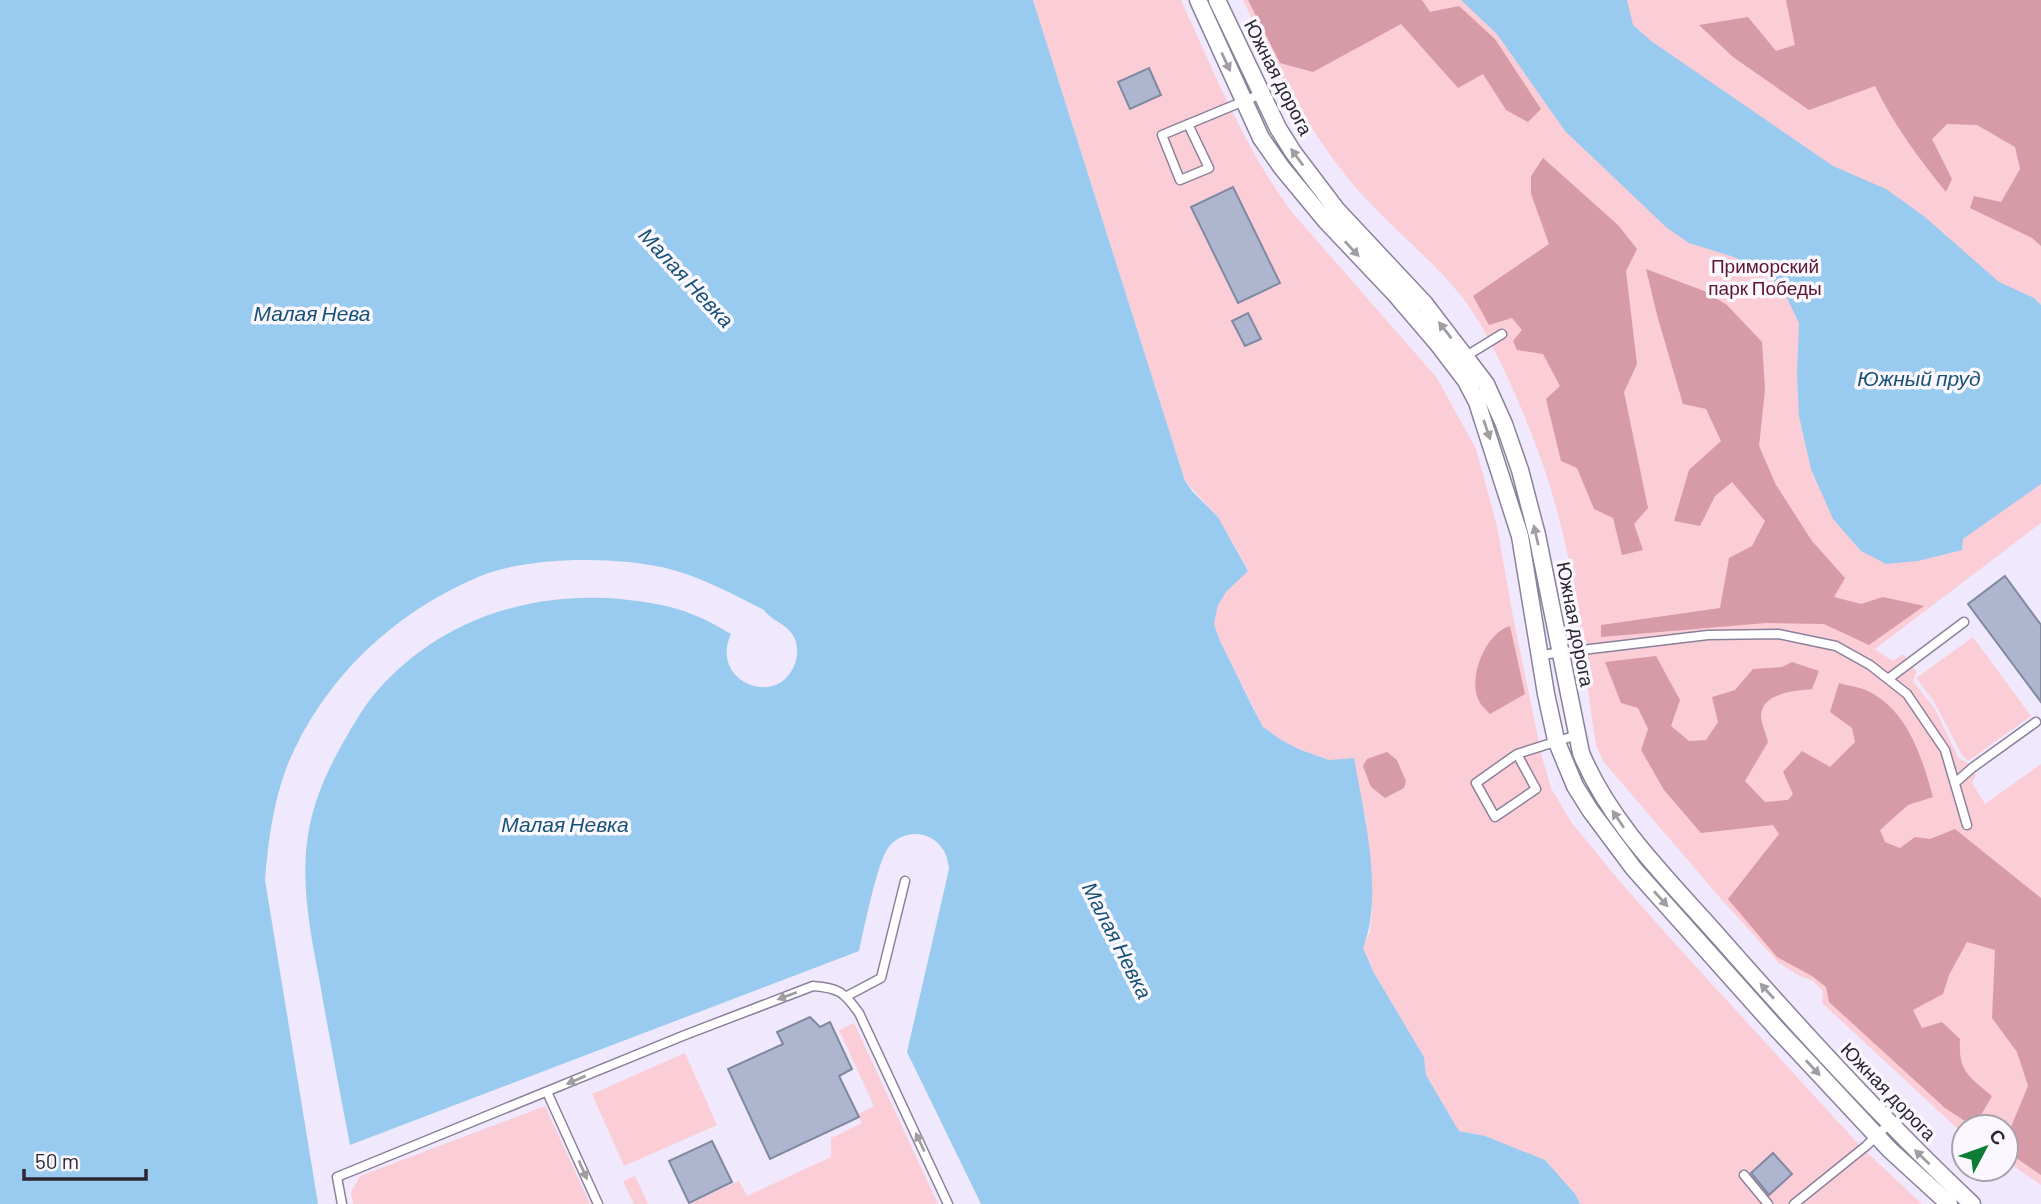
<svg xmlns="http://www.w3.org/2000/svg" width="2041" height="1204" viewBox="0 0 2041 1204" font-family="Barlow,sans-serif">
<rect width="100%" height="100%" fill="#f0e8fd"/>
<path fill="#fbcdd6" d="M 1033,0 L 1181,0 C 1214,72 1244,147 1291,211 L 1437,378 L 1476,449 L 1497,526 L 1513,617 L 1542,757 L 1551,788 L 1571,822 L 1622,884 L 1678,947 L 1862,1148 L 1922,1204 L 1580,1204 L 1576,1195 L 1485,1136 L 1459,1131 L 1426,1075 L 1424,1057 L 1374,973 L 1363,948 L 1370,931 L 1372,908 L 1366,818 L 1359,790 L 1329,760 L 1301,750 L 1283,741 L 1263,727 L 1220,641 L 1214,624 L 1218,605 L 1226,592 L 1248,570 L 1218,517 L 1185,481 Z
M 1243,0 L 2041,0 L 2041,523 L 1875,649 L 1893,661 L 1903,654 L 1917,672 L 1913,681 L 1935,709 L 1959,759 C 1968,761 1971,767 1976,775 L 1972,783 L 1985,804 L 2041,764 L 2041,1185 L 2006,1161 L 2006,1127 L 1964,1127 L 1964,1134 L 1959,1130 L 1822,1003 L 1823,991 L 1813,981 L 1800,976 L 1779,963 L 1722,900 L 1603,761 L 1596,745 C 1587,691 1583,636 1573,582 C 1561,513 1540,448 1511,385 C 1497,355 1482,323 1462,297 C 1434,262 1399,234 1369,202 C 1316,146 1275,69 1243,0 Z
M 1973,637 L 2031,716 L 1968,761 L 1962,755 L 1933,700 L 1916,678 Z
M 854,1023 L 938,1204 L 689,1204 L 739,1181 L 747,1196 L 831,1157 L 831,1138 L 862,1123 L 858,1114 L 874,1106 L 839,1030 Z
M 685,1053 L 717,1125 L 624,1166 L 592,1094 Z
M 545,1106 L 590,1204 L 353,1204 L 351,1192 L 360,1176 Z
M 635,1176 L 648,1204 L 634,1204 L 623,1181 Z"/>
<path fill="#d79aa7" d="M 1248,0 L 1422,0 L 1430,12 L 1459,6 L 1495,39 L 1541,109 L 1528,122 L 1506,110 L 1483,74 L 1458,88 L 1401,24 L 1313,72 L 1280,63 Z
M 1786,0 L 2041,0 L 2041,246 L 2032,238 L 1970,208 L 1974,196 L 2001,202 L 2020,169 L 2015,147 L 1977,125 L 1947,124 L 1932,139 L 1952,179 L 1946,192 C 1919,159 1894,125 1875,86 L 1809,110 L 1733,57 L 1699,25 L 1748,17 L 1776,51 L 1795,45 Z
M 1543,158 L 1618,225 L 1637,249 L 1626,271 L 1637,364 L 1624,392 L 1648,508 L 1634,524 L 1643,550 L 1622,555 L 1613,518 L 1594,509 L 1577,468 L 1561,461 L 1546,399 L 1560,386 L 1543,354 L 1517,350 L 1513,341 L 1522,330 L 1512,318 L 1489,325 L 1473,296 L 1549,244 L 1531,194 L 1531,176 Z
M 1646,269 L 1704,291 L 1727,305 L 1762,342 L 1765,390 L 1759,446 L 1776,485 L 1812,541 L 1845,578 L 1834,597 L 1861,604 L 1883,597 L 1924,606 L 1869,645 L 1824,624 L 1766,623 L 1601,637 L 1601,625 L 1720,608 L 1729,558 L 1752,546 L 1765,521 L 1732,482 L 1715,496 L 1700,526 L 1674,521 L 1689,470 L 1721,441 L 1706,409 L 1683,404 L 1657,315 Z
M 1510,626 L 1525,694 L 1490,714 C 1486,710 1481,705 1479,701 C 1467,679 1486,632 1510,626 Z
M 1656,656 L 1680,700 L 1671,726 L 1689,741 L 1706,740 L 1718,722 L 1712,697 L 1735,690 L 1753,669 L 1782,667 L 1792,662 L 1819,671 L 1812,689 C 1795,691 1763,692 1761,715 C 1761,723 1766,734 1768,742 L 1745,781 L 1765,802 L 1788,800 L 1793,794 L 1783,772 L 1802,751 L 1830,767 L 1855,742 L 1852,728 L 1830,712 L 1839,683 C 1848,686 1861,687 1870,692 C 1909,713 1922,758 1933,797 L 1908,805 L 1880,830 L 1885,842 L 1900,848 L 1915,837 L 1930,839 L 1955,829 L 2041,898 L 2041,1175 L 2006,1151 L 2006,1139 L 2028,1086 L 2017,1052 L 1992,1018 L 1995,950 L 1967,942 L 1949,975 L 1943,994 L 1913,1010 L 1922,1028 L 1942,1022 L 1960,1039 C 1958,1072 1969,1076 1992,1096 L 1974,1127 L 1945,1108 L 1829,1002 L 1826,987 L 1812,976 L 1777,957 L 1728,899 L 1779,834 L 1773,825 L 1701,833 L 1664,790 L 1641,750 L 1648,729 L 1638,708 L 1621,703 L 1605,662 Z
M 1387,752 L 1397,760 L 1406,781 L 1404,788 L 1385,798 L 1371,787 L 1363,766 L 1367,759 Z"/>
<path fill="#99cbf0" d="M 0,0 L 1033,0 L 1185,481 L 1193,492 L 1218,517 L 1248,571 L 1226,592 L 1218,605 L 1214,624 L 1220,641 L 1254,710 L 1263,727 L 1283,741 L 1301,750 L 1329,760 L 1354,758 C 1364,814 1384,894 1363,948 L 1374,973 L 1424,1057 L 1426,1075 L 1459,1131 L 1485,1136 L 1545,1160 L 1576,1195 L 1580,1204 L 981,1204 L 907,1052 L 949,869 C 948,856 943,845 931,838 C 917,830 898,834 888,848 C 877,863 864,929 859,951 L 350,1145 C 340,1093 330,1041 321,989 C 312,940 301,891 307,842 C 312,802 328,768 348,734 C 357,719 366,703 378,690 C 440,620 529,591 621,599 C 646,602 671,605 694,615 C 707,620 719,627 731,634 C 709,681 776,709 794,666 C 798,657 798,647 795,639 C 788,623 772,622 764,610 C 733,594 701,577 666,568 C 614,556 527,556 478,577 C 392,614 323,679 287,766 C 273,803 268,842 265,880 L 318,1204 L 0,1204 Z
M 1461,0 L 1627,0 L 1633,25 L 1651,41 L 1833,166 L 1886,189 L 1925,217 L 1999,282 L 2034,298 L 2041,305 L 2041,484 L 1963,539 L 1962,550 L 1918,561 L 1886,564 L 1861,551 L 1833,519 L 1811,469 L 1799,416 L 1797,375 L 1799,323 L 1786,296 L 1773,280 L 1734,257 L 1689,243 L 1667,228 L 1565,131 L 1497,34 Z"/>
<path fill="#adb5cf" stroke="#8189a1" stroke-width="2" d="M 1149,68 L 1161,95 L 1130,109 L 1118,82 Z
M 1233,187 L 1280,283 L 1238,303 L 1191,207 Z
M 1248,313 L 1261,339 L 1245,346 L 1232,321 Z
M 2005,576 L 2041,625 L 2041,702 L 1968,604 Z
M 810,1017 L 820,1027 L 830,1022 L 852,1069 L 839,1076 L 859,1117 L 770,1159 L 728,1069 L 783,1044 L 777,1032 Z
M 712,1141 L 732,1182 L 689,1203 L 669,1161 Z
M 1773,1153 L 1792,1174 L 1769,1195 L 1751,1173 Z"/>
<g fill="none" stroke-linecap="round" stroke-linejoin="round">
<defs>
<path id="lane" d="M 1188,124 L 1209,168 L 1180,180 L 1162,135 L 1261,94
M 1463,358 L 1502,334
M 1540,655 L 1708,635 L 1778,634 L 1836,646 L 1870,665 L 1907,694 L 1945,750 L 1967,825
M 1888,679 L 1964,622
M 1517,754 L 1536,789 L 1495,817 L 1476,783 L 1517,754 L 1577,735
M 1955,783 L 1972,768 L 2036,722
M 847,996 L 881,978 L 905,881
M 547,1092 L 598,1204
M 1744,1175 L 1768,1204
M 342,1204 L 337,1177 L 685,1035 L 813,986 C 839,988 844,992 859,1013 L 948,1204
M 1794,1204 L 1866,1146 L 1890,1123"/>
<path id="street" d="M 1198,0 L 1261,138 L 1282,168 L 1325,220 L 1396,295 L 1437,343 L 1466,381 L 1477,402 L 1520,536 L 1546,694 L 1556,740 L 1575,786 L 1590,810 L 1634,869 L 1776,1028 L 1890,1150 L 1949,1204
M 1217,0 L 1278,128 L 1293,152 L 1337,210 L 1425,304 L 1486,384 L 1504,424 L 1520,470 L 1537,535 L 1581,753 C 1611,825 1669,880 1720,938 C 1801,1030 1883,1120 1972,1204"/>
</defs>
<use href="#lane" stroke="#8b819a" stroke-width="11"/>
<use href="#street" stroke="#8b819a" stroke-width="19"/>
<use href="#lane" stroke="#fff" stroke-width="8"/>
<use href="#street" stroke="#fff" stroke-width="16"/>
</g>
<defs><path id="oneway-solid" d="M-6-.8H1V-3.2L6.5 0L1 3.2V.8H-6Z" transform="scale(1.75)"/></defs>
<g fill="#a09ea2">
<use href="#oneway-solid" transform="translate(1226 62) rotate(65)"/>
<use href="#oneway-solid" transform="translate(1297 157) rotate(-126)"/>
<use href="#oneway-solid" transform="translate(1352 249) rotate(47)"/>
<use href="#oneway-solid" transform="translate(1445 330) rotate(-128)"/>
<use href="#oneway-solid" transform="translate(1487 430) rotate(71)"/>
<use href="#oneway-solid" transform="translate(1536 535) rotate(-103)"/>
<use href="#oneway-solid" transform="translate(1618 819) rotate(-124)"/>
<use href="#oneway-solid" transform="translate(1661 899) rotate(48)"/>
<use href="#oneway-solid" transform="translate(1767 991) rotate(-132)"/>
<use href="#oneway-solid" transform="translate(787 996) rotate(159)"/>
<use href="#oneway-solid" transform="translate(1813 1068) rotate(47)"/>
<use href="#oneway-solid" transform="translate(576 1080) rotate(157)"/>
<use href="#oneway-solid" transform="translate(920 1142) rotate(-115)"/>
<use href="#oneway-solid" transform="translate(1922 1157) rotate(-136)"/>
<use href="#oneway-solid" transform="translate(583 1170) rotate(66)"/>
</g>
<g text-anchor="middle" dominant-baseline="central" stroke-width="7" stroke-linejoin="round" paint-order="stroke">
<g font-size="19" fill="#2b2731" stroke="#faf8fe">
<text transform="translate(1279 77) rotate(63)">Южная дорога</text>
<text transform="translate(1576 624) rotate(79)">Южная дорога</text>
<text transform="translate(1889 1091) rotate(46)">Южная дорога</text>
</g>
<g font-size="19" fill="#5d152d" stroke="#faf8fe">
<text x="1765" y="265">Приморский<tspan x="1765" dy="22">парк Победы</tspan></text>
</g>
<g font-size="21" font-style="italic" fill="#185176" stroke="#faf8fe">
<text transform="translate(687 277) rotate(47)">Малая Невка</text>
<text x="312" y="312">Малая Нева</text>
<text x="1919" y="377">Южный пруд</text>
<text x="565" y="823">Малая Невка</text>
<text transform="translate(1118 940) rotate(63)">Малая Невка</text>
</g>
</g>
<g transform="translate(1985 1148) rotate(49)"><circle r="33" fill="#faf8fe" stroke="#a7a4ac" stroke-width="2"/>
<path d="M0-5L12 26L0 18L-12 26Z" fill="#0c7d33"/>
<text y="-10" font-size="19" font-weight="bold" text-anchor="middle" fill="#2b2731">С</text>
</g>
<path d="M24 1169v10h122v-10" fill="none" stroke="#2b2731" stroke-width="3.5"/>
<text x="35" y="1169" font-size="21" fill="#2b2731" stroke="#faf8fe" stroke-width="5" paint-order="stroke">50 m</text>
</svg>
